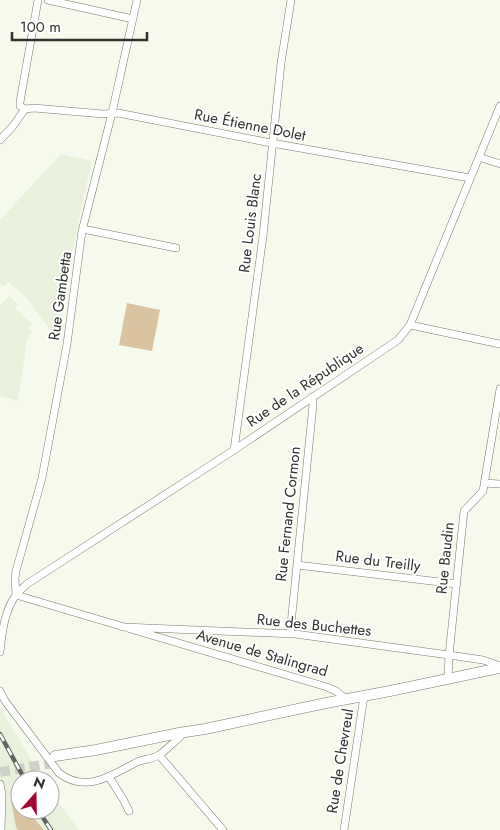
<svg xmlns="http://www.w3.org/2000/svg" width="500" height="830" viewBox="0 0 500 830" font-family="Jost,sans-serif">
<rect width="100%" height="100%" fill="#f5faec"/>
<path fill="#e9f0db" d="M 61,154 L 92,161 L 81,209 L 69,267 L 58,341 L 25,296 L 8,282 L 4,287 L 0,284 L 0,218 L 1,219 Z
M 9,296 L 18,304 L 15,308 L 32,324 L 29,328 L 32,332 L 27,340 L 18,401 L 0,396 L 0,306 Z
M 0,707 L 43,780 L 20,780 L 20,810 L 50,810 L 50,791 L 79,830 L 0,830 Z"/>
<path fill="#dac4a0" d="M 127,303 L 160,310 L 152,351 L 119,345 Z
M 16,797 L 20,802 L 20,810 L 27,810 L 44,830 L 18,830 L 16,827 L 11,801 Z"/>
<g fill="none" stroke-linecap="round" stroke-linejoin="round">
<path stroke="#ced2c6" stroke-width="10" stroke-dasharray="10 5" stroke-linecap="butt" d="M 0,772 L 59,762"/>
<defs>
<path id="minor" d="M 48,0 L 133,19
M 25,109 L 34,108 L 103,114 L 118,113 L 266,142 L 470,178
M 0,140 L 13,126 L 25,109 L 20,106 L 20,102 L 38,0
M 479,157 L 500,164
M 83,229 L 176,248
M 410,325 L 500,344
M 234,450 L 263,236 L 281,63 L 291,0
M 484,483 L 500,484
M 297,565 L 457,584
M 16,595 L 15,578 L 16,571 L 42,478 L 67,344 L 82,231 L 112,113 L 137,0
M 16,595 L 327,687 L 336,691 L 346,699
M 123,627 L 295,634 L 449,655 L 483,660 L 500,666
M 290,634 L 313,405 L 312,397
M 0,652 C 2,634 4,611 16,595 C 19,591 24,587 27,584 L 234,450 L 398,340 L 410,325 L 500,106
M 448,679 L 449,655 L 464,511 L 483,491 L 500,389
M 0,691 L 5,701 L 59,773 C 86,794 112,775 137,762 C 144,759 153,759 159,755 C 166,750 173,743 180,737
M 159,755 L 223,830
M 109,777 L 123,799 L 129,811
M 0,784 L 2,795 L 1,830
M 344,830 L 364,696"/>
<path id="secondary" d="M 55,756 L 96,750 L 179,733 L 205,729 L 326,703 L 390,691 L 500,668"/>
</defs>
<use href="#minor" stroke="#757a6d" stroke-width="8"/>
<use href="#secondary" stroke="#757a6d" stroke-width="11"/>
<use href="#minor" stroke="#fff" stroke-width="7"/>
<use href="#secondary" stroke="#fff" stroke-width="10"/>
<defs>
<path id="rail" d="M 0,734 L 25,780
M 38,810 L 51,830"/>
</defs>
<use href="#rail" stroke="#62655e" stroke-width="4.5"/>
<use href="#rail" stroke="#fff" stroke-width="2.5" stroke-dasharray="8" stroke-linecap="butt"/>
</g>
<g text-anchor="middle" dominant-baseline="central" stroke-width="4" stroke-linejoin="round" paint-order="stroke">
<g font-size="15" fill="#30322d" stroke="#fff">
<text transform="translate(250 125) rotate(11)">Rue Étienne Dolet</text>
<text transform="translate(250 223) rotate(-83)">Rue Louis Blanc</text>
<text transform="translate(60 296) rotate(-82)">Rue Gambetta</text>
<text transform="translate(305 385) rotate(-34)">Rue de la République</text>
<text transform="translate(288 514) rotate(-84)">Rue Fernand Cormon</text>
<text transform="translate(445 558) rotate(-84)">Rue Baudin</text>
<text transform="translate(378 561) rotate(7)">Rue du Treilly</text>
<text transform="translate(314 625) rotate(6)">Rue des Buchettes</text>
<text transform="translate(262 653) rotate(16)">Avenue de Stalingrad</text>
<text transform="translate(340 761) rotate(-81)">Rue de Chevreul</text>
</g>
</g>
<g transform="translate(35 795) rotate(20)"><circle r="24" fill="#ffffff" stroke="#acadab"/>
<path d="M0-4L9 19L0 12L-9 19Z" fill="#a40730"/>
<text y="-8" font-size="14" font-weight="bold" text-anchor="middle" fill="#30322d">N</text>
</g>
<path d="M12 32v8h135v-8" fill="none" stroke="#30322d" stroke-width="2.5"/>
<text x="20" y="32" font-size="15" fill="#30322d" stroke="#ffffff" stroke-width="4" paint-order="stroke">100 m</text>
</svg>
